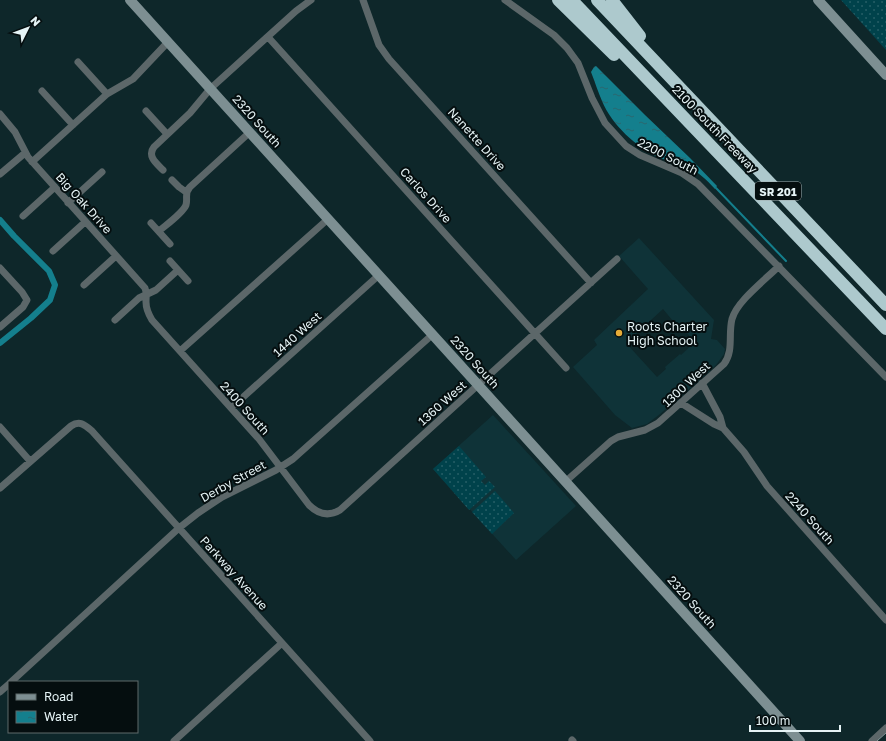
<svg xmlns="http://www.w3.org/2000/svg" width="886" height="741" viewBox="0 0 886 741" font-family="'Golos Text',sans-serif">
<defs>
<pattern id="grass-dots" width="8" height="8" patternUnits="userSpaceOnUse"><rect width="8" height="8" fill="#00424b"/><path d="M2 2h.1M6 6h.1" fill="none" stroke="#255e66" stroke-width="1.8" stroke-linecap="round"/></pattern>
<pattern id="water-ripples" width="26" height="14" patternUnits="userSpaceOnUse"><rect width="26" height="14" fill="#147f8d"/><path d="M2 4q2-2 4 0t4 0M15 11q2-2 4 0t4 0" fill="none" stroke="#2a676f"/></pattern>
</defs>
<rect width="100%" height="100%" fill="#0e272a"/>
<path fill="#0f3338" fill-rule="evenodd" d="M 639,238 L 714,320 L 711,339 L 717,340 L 725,349 L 724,354 L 716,365 L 660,414 L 647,424 L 632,428 L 615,415 L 573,367 L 597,345 L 594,340 L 648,289 L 619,256 ZM 663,309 L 678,327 L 680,325 L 695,342 L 681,355 L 680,354 L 665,367 L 666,369 L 657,377 L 626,343 Z
M 493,415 L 576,506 L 516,560 L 433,469 Z"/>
<path fill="url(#grass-dots)" d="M 841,0 L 886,0 L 886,50 Z
M 459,446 L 486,477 L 481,481 L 485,485 L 489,481 L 495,487 L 469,510 L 433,469 Z
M 495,491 L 514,513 L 492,534 L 472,512 Z"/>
<path fill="url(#water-ripples)" d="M 596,66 L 645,115 L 690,158 L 717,186 L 715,189 C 707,180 697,171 686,166 C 677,163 668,161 660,158 C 636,147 612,125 602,101 C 598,92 595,82 591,72 L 594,67 Z"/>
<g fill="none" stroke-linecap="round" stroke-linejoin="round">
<path stroke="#147f8d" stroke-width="2" d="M 716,188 L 786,261"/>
<path stroke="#147f8d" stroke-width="6" d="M 0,220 L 14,236 L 49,271 L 55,285 L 50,300 L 31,318 L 0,343"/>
<path stroke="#5c6769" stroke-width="7" d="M 363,0 L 379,45 L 389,59 L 591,283
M 505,0 L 554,35 L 567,48 L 578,63 L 592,98 L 605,123 L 626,146 L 640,155 L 682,173 L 698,184 L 886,377
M 268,37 L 566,368
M 78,62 L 107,94
M 42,91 L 73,125
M 146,111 L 167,134
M 0,114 L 15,132 L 28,157 L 145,288 C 147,293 146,296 146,302 C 146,308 149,315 152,320 L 259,439 L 309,505 C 318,514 328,517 340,510 L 617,259
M 32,162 L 107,94 L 133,79 L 168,42
M 163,170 C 156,163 147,156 154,147 L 190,113 L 210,89 L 296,11 L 311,0
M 0,174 L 25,153
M 172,180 L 179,187 L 186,192
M 68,203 L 102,172
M 23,216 L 55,187
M 151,223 L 170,244
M 159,231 C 166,225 183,213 186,205 C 188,198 184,193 190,187 L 250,132
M 53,251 L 85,222
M 170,261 L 188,281
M 0,268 L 22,292 L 27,300 L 23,307 L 0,327
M 84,285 L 116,256
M 115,320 L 139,298 L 156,290 L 178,270
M 180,351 L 328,219
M 702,383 L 720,417 L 723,428 L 744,452 L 767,486 L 886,620
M 681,403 L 714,424 L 723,428
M 231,408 L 379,275
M 0,427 L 30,461
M 565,482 L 611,441 L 618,437 L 645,430 L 658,423 L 724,364 C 734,350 728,335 732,319 C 737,301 765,280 779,266
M 0,488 L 71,426 C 80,420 85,425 92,431 L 370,741
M 11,682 L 179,528 L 198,513 L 222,497 L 276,470 L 293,459 L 432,335
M 0,692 L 9,684
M 572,740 L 573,741
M 174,741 L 282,643
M 872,741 L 886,728"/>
<path stroke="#7d8f92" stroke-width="10" d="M 130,0 L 800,741
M 818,0 L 886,75"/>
<path stroke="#adc9cd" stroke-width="12" d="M 558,0 L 614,55
M 572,0 L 886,329
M 597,0 L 886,305
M 612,0 L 640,36"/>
<path stroke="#839698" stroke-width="1" d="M 877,741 L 886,733"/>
</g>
<circle fill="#e7ac37" stroke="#050e0f" stroke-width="1.5" cx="619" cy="333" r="4"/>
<g text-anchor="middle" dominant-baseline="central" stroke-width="4" stroke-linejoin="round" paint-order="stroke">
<rect fill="#050e0f" stroke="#a2aeb0" stroke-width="1" x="755" y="182" width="46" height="18" rx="3"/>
<g font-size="11" font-weight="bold" fill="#e5f3f5">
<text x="778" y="191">SR 201</text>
</g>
<g font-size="12" fill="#e5f3f5" stroke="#050e0f">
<text transform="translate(257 121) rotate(48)">2320 South</text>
<text transform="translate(715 129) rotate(46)">2100 South Freeway</text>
<text transform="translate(477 139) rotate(48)">Nanette Drive</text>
<text transform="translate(668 156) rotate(27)">2200 South</text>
<text transform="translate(426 195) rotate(48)">Carlos Drive</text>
<text transform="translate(84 203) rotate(48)">Big Oak Drive</text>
<text transform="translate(297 334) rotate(-42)">1440 West</text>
<text transform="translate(475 362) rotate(48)">2320 South</text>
<text transform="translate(686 384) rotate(-43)">1300 West</text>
<text transform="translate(442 403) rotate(-42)">1360 West</text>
<text transform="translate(245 408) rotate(48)">2400 South</text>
<text transform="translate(233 481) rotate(-29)">Derby Street</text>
<text transform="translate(810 518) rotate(48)">2240 South</text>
<text transform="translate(234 573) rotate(48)">Parkway Avenue</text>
<text transform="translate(692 602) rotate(48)">2320 South</text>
</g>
<g font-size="12" fill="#e5f3f5" stroke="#050e0f" text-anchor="start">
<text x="627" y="326">Roots Charter<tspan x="627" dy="14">High School</tspan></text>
</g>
</g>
<rect x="8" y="681" width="130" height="52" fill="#050e0f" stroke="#5f6a6b"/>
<rect x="16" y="694" width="20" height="6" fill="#7d8f92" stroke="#5f6a6b"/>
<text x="44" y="701" font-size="12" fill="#e5f3f5">Road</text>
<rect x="16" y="711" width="20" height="12" fill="url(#water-ripples)" stroke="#5f6a6b"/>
<text x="44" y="721" font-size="12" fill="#e5f3f5">Water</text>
<g transform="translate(28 28) rotate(48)" stroke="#050e0f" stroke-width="3" paint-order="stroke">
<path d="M0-3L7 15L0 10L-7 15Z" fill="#e5f3f5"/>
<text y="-6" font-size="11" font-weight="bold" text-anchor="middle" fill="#e5f3f5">N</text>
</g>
<path d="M750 725v6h90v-6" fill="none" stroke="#e5f3f5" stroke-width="2"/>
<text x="756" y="725" font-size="12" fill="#e5f3f5" stroke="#050e0f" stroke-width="3" paint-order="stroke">100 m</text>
</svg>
